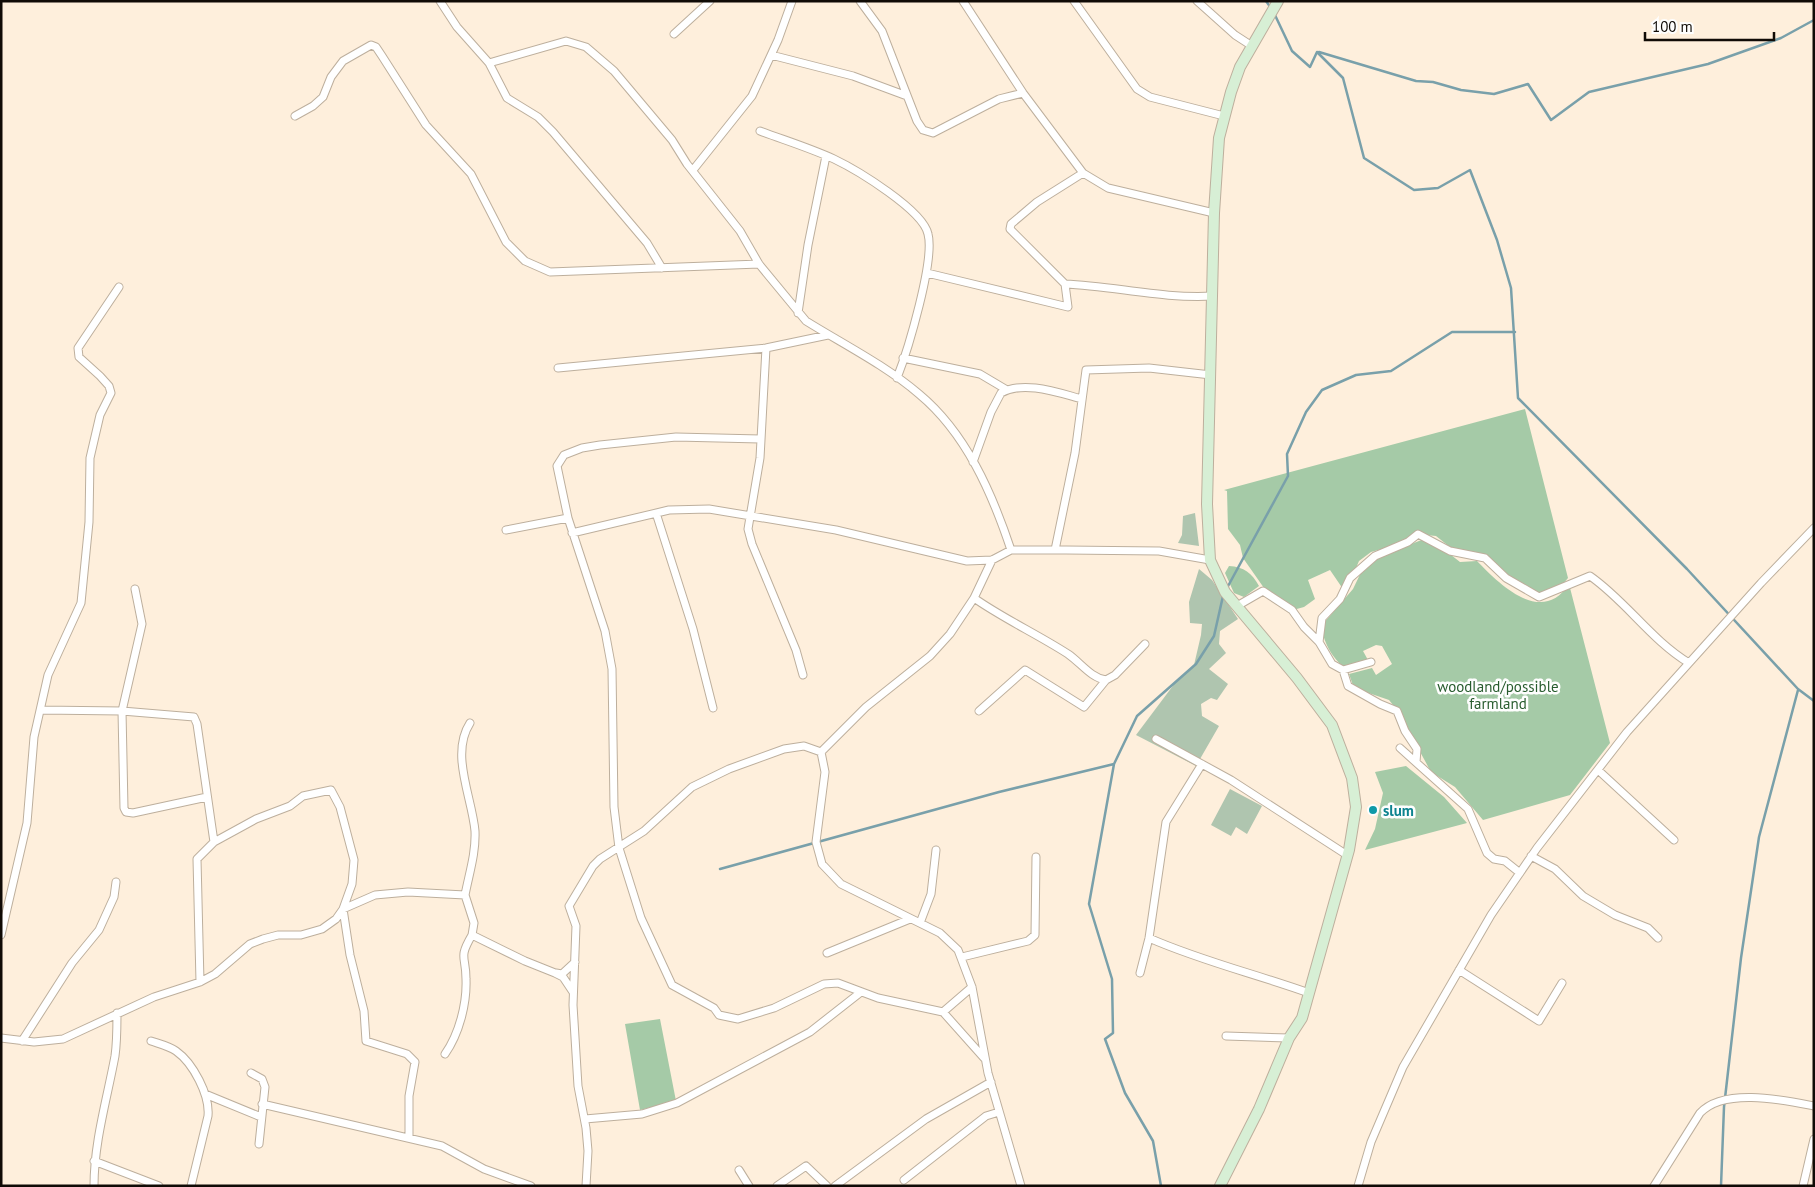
<svg xmlns="http://www.w3.org/2000/svg" width="1815" height="1187" viewBox="0 0 1815 1187" font-family="'PT Sans',sans-serif">
<rect width="100%" height="100%" fill="#feefdc"/>
<path fill="#afc5af" d="M 1195,513 L 1199,546 L 1178,543 L 1182,535 L 1183,516 Z
M 1199,569 L 1212,580 L 1238,619 L 1220,631 L 1219,644 L 1226,653 L 1209,669 L 1228,684 L 1217,700 L 1211,698 L 1201,704 L 1202,716 L 1219,726 L 1196,766 L 1136,735 L 1175,683 L 1194,665 L 1201,635 L 1202,624 L 1190,623 L 1189,602 Z
M 1230,789 L 1262,806 L 1247,834 L 1236,827 L 1231,836 L 1211,825 Z"/>
<path fill="#a5caa7" d="M 1525,409 L 1568,578 L 1557,591 L 1534,596 L 1476,553 L 1455,551 L 1436,536 L 1416,534 L 1396,545 L 1371,552 L 1359,561 L 1351,580 L 1343,589 L 1330,570 L 1308,580 L 1315,599 L 1304,607 L 1293,610 L 1264,588 L 1243,558 L 1240,545 L 1228,529 L 1227,491 L 1224,490 Z
M 1424,539 L 1437,544 L 1460,562 L 1477,561 C 1500,585 1542,626 1569,584 L 1610,743 L 1570,795 L 1483,820 L 1455,787 L 1431,772 L 1398,711 L 1389,700 L 1354,688 L 1349,674 L 1372,668 L 1376,675 L 1392,664 L 1382,646 L 1376,645 L 1363,651 L 1368,660 L 1345,668 C 1333,659 1322,641 1322,625 L 1353,589 L 1366,562 Z
M 1229,566 C 1244,567 1252,573 1259,586 L 1244,597 L 1234,593 L 1225,573 Z
M 1406,766 L 1444,797 L 1467,823 L 1365,850 L 1375,829 L 1383,793 L 1375,772 Z
M 660,1019 L 676,1101 L 640,1110 L 625,1024 Z"/>
<g fill="none" stroke-linecap="round" stroke-linejoin="round">
<path stroke="#79a0aa" stroke-width="2.5" d="M 1266,1 L 1271,8
M 1274,13 L 1292,51 L 1310,67 L 1317,52 L 1343,78 L 1364,158 L 1414,190 L 1438,188 L 1470,170 L 1497,240 L 1511,288 L 1518,398 L 1687,569 L 1798,689 L 1814,701
M 1319,52 L 1416,81 L 1433,82 L 1461,90 L 1494,94 L 1528,84 L 1551,120 L 1589,92 L 1708,64 L 1781,38 L 1814,20
M 1227,588 L 1288,476 L 1287,454 L 1306,412 L 1322,390 L 1356,375 L 1391,371 L 1452,332 L 1515,332
M 720,869 L 999,792 L 1114,764
M 1161,1186 L 1153,1141 L 1125,1093 L 1105,1039 L 1113,1033 L 1112,979 L 1089,904 L 1114,764 L 1137,716 L 1196,664 L 1214,636 L 1223,596
M 1721,1186 L 1724,1107 L 1741,958 L 1759,837 L 1798,690"/>
<defs>
<path id="street" d="M 440,1 L 457,27 L 489,63 L 507,98 L 538,117 L 553,132 L 647,243 L 662,268
M 860,1 L 882,31 L 917,121 L 923,130 L 933,133 L 999,99 L 1023,93
M 963,1 L 1023,93 L 1083,173 L 1108,188 L 1214,213
M 1074,1 L 1137,89 L 1150,97 L 1224,116
M 1197,1 L 1235,35 L 1252,46
M 674,34 L 710,1
M 771,55 L 853,76 L 907,96
M 489,63 L 566,41 L 586,47 L 614,71 L 672,140 L 687,164 L 740,231 L 759,264 L 806,321 C 843,344 885,365 919,394 C 966,433 992,493 1011,550
M 295,116 L 313,106 L 323,97 L 331,77 L 343,61 L 371,45 L 376,47 L 382,56 L 426,125 L 471,174 L 506,242 L 525,261 L 550,272 L 759,264
M 760,131 C 784,140 810,148 834,159 C 857,170 923,210 928,234 C 935,260 908,350 897,378
M 693,170 L 752,96 L 778,40 L 792,1
M 927,273 L 1068,307 L 1065,284 L 1010,229 L 1011,224 L 1037,202 L 1083,173
M 1065,284 C 1114,286 1163,299 1213,296
M 798,313 L 808,245 L 826,156
M 766,348 L 760,458 L 748,529 L 752,544 L 796,650 L 803,675
M 903,358 L 980,374 L 1007,390
M 558,368 L 766,348 L 828,335
M 760,439 L 676,437 L 600,445 L 582,448 L 564,455 L 557,466 L 568,518 L 605,631 L 612,669 L 614,807 L 619,848 L 641,918 L 672,985 L 714,1008 L 719,1015 L 738,1019 L 774,1008 L 824,984 L 838,983 L 878,998 L 943,1012 L 984,1058
M 973,462 L 991,412 L 1001,393 C 1024,380 1059,393 1082,399
M 656,513 L 693,629 L 713,708
M 506,530 L 568,518
M 572,533 L 669,510 L 709,509 L 836,530 L 967,561 L 992,560 L 1011,550 L 1066,550 L 1159,551 L 1210,560
M 1055,550 L 1075,453 L 1086,370 L 1149,368 L 1211,375
M 135,589 L 142,624 L 122,711 L 124,808 L 126,812 L 133,813 L 207,797
M 974,598 C 1004,619 1037,634 1068,654 C 1081,663 1091,678 1106,680 L 1115,675 L 1145,644
M 1237,606 L 1263,591 L 1292,610 L 1304,627 L 1319,642 L 1332,664 L 1343,670 L 1348,686 L 1380,704 L 1397,711 L 1405,731 L 1417,749 L 1416,762
M 1319,642 L 1322,618 L 1340,599 L 1350,578 L 1375,556 L 1408,542 L 1418,534 L 1450,551 L 1485,558 L 1506,578 L 1539,597 L 1590,576 C 1626,601 1651,640 1689,663
M 1343,670 L 1371,662
M 41,710 L 122,711 L 194,717 L 197,724 L 214,842 L 197,859 L 200,982
M 979,711 L 1025,670 L 1084,707 L 1106,680
M 1156,739 L 1231,780 L 1347,855
M 1400,748 L 1468,809 L 1487,853 L 1494,859 L 1505,861 L 1520,873
M 821,752 L 825,772 L 816,842 L 822,864 L 841,884 L 940,933 L 958,950 L 972,987 L 988,1073 L 1021,1186
M 1598,770 L 1674,840
M 214,842 L 256,819 L 290,806 L 303,796 L 331,790 L 340,807 L 354,860 L 352,884 L 343,909 L 350,955 L 364,1011 L 366,1041 L 407,1054 L 415,1062 L 409,1096 L 409,1138
M 1531,856 L 1555,869 L 1583,896 L 1615,915 L 1648,928 L 1658,938
M 465,895 C 469,874 476,853 475,831 C 472,797 450,754 470,723
M 920,923 L 931,894 L 936,850
M 1,935 L 27,823 L 34,737 L 48,675 L 81,603 L 89,522 L 90,458 L 100,415 L 111,393 L 109,386 L 100,376 L 79,357 L 78,348 L 119,287
M 1149,938 C 1201,961 1256,974 1309,993
M 827,953 L 910,919
M 962,957 L 1028,941 L 1035,935 L 1036,857
M 1459,970 L 1539,1021 L 1562,983
M 556,973 L 562,974 L 575,962
M 1140,973 L 1149,938 L 1166,822 L 1202,764
M 943,1012 L 972,987
M 1226,1036 L 1289,1038
M 1,1038 L 34,1042 L 63,1039 L 154,997 L 200,982 L 215,974 L 250,944 L 263,939 L 278,935 L 301,935 L 322,929 L 336,919 L 343,909 L 375,895 L 408,892 L 465,895 L 474,923 L 472,935 L 525,961 L 555,973 L 563,977 L 573,992
M 22,1041 L 72,963 L 99,930 L 114,897 L 116,882
M 151,1041 C 160,1044 169,1046 176,1051 C 193,1063 210,1095 208,1116 L 191,1186
M 445,1054 C 459,1034 467,1004 466,979 C 466,955 458,959 472,935
M 251,1073 L 262,1079 L 265,1087 L 259,1144
M 205,1094 L 261,1117
M 262,1104 L 442,1146 L 484,1169 L 531,1186
M 585,1119 L 642,1114 L 677,1103 L 810,1032 L 861,992
M 94,1161 L 159,1186
M 739,1170 L 749,1186
M 904,1180 L 986,1116 L 999,1112
M 94,1186 C 94,1142 107,1099 115,1056 C 117,1042 117,1027 117,1013
M 586,1186 L 588,1151 L 586,1128 L 578,1086 L 573,1005 L 576,926 L 569,906 L 593,866 L 600,859 L 644,831 L 692,787 L 729,769 L 784,749 L 804,746 L 821,752 L 866,707 L 930,656 L 950,634 L 974,598 L 992,560
M 777,1186 L 806,1166 L 827,1186
M 835,1186 L 926,1119 L 991,1082
M 1358,1186 L 1371,1142 L 1403,1067 L 1491,915 L 1537,848 L 1627,732 L 1761,583 L 1814,528
M 1654,1186 L 1700,1113 C 1724,1087 1783,1100 1814,1106
M 1803,1186 L 1814,1139"/>
<path id="secondary" d="M 1220,1186 L 1259,1109 L 1289,1038 L 1302,1018 L 1349,850 L 1356,807 L 1352,778 L 1332,725 L 1297,678 L 1225,592 L 1210,560 L 1207,504 L 1214,213 L 1219,138 L 1231,92 L 1240,67 L 1278,1"/>
</defs>
<use href="#street" stroke="#bdaf9d" stroke-width="9"/>
<use href="#secondary" stroke="#bdaf9d" stroke-width="12"/>
<use href="#street" stroke="#fff" stroke-width="7"/>
<use href="#secondary" stroke="#d7efd5" stroke-width="10"/>
</g>
<circle fill="#0f9aa8" stroke="#fefefe" stroke-width="2" cx="1373" cy="810" r="5"/>
<g text-anchor="middle" dominant-baseline="central" stroke-width="5" stroke-linejoin="round" paint-order="stroke">
<g font-size="15" fill="#285c2e" stroke="#fefefe">
<text x="1498" y="686">woodland/possible<tspan x="1498" dy="17">farmland</tspan></text>
</g>
<g font-size="15" font-weight="bold" fill="#0d838f" stroke="#fefefe" text-anchor="start">
<text x="1383" y="810">slum</text>
</g>
</g>
<rect width="1815" height="1187" fill="none" stroke="#100b06" stroke-width="5"/>
<path d="M1645 32v8h129v-8" fill="none" stroke="#100b06" stroke-width="2.5"/>
<text x="1652" y="32" font-size="15" fill="#100b06" stroke="#fefefe" stroke-width="4" paint-order="stroke">100 m</text>
</svg>
